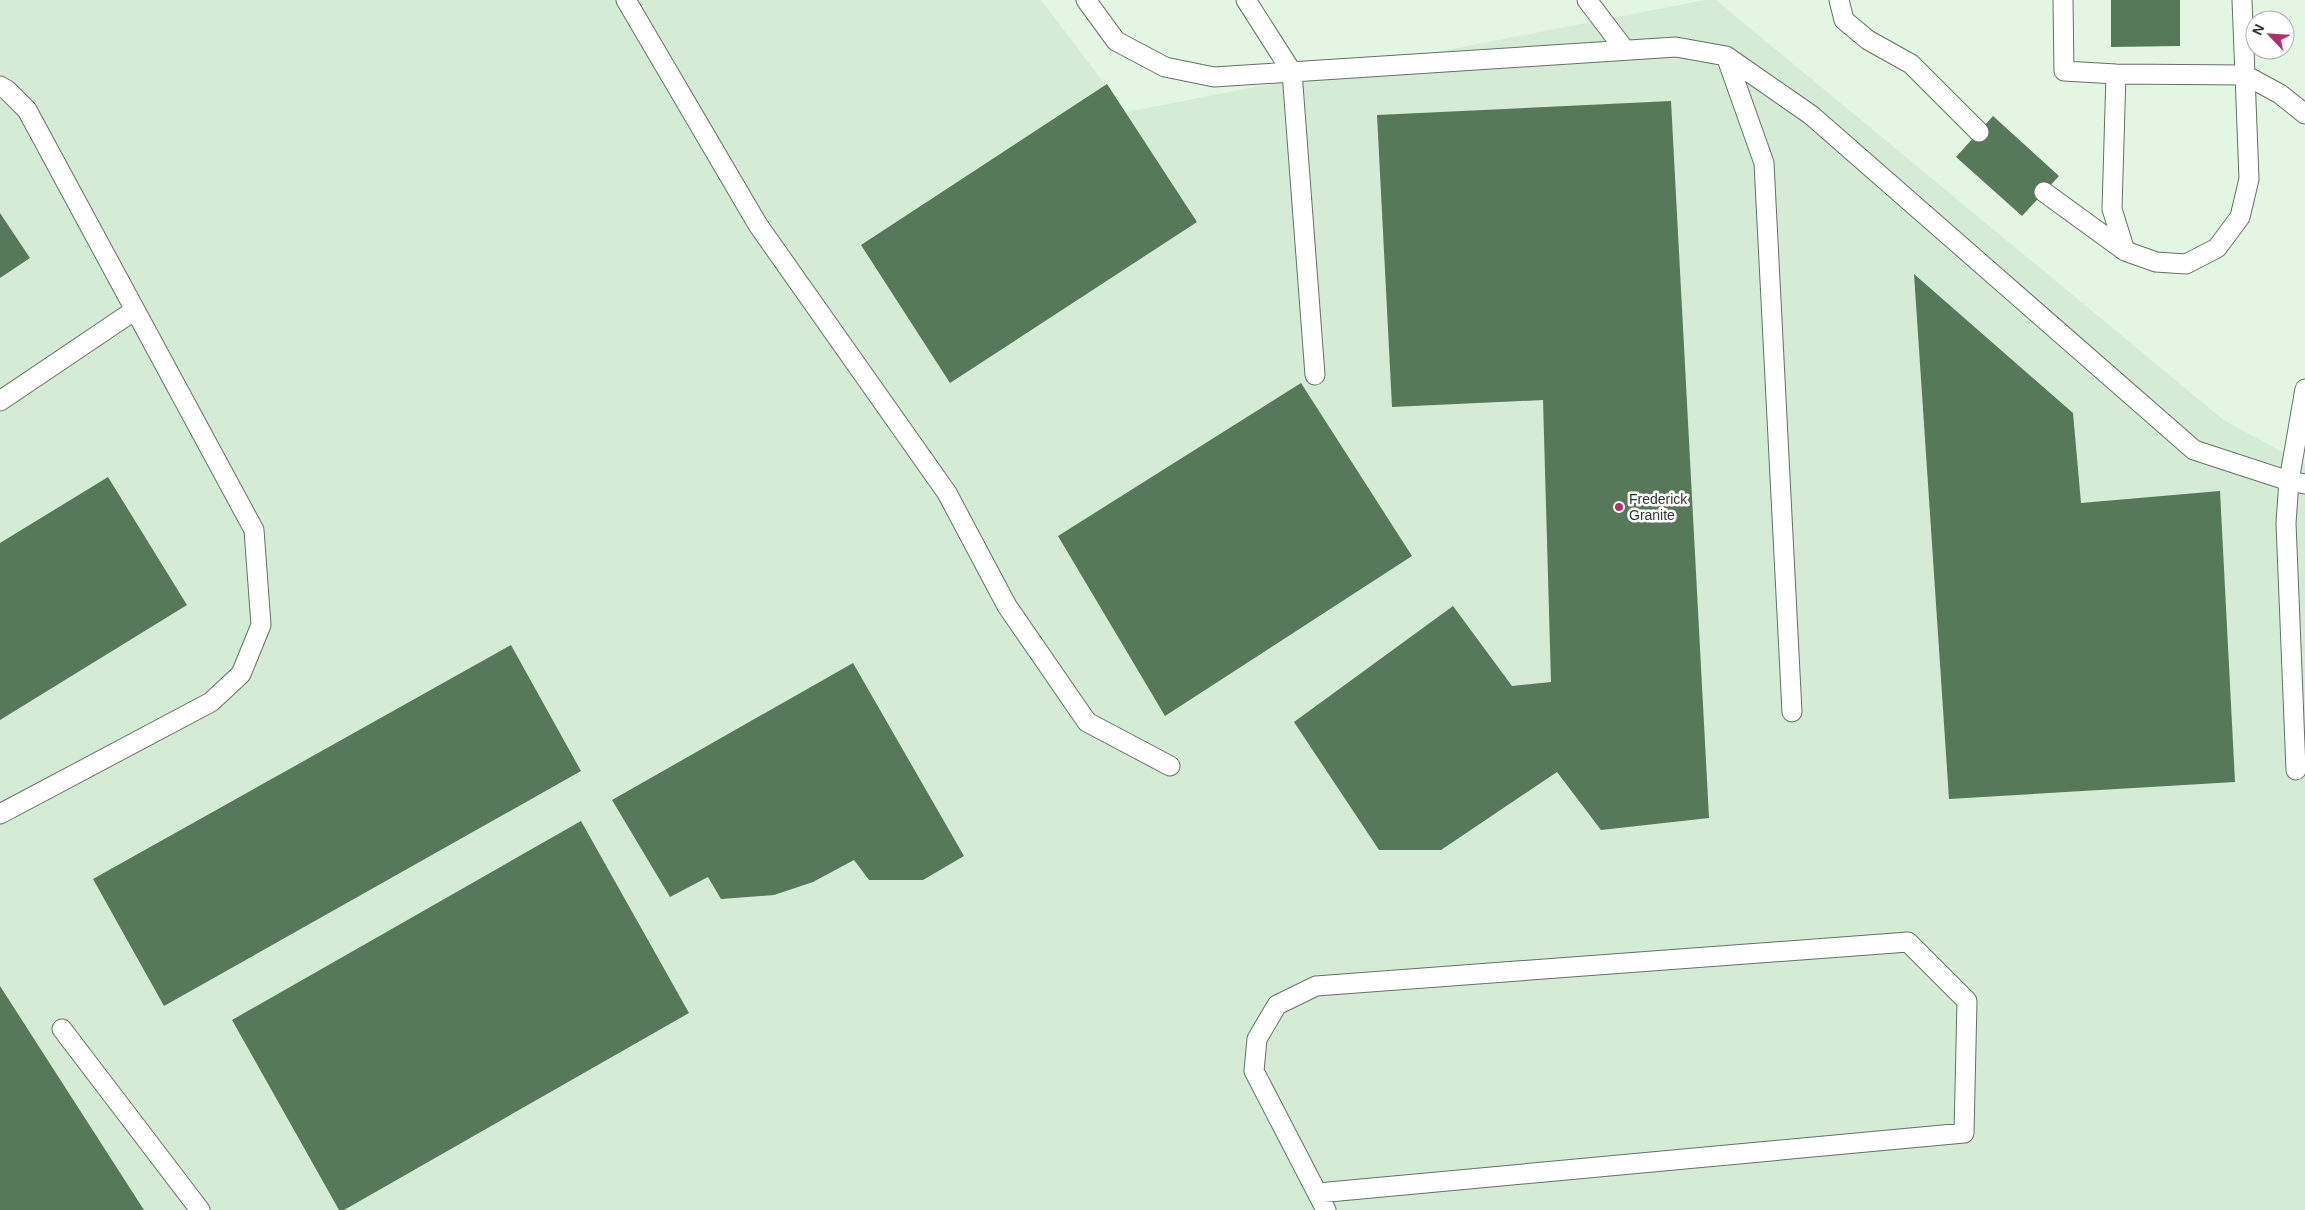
<svg xmlns="http://www.w3.org/2000/svg" width="2305" height="1210" viewBox="0 0 2305 1210" font-family="Arial,sans-serif">
<rect width="100%" height="100%" fill="#e3f6e4"/>
<path fill="#d4ecd5" d="M 0,0 L 1041,0 L 1126,112 L 1705,0 L 1716,0 L 2225,421 L 2305,464 L 2305,1210 L 0,1210 Z"/>
<path fill="#567959" d="M 2111,0 L 2180,0 L 2180,46 L 2111,47 Z
M 1107,84 L 1197,222 L 950,383 L 861,245 Z
M 1671,101 L 1709,818 L 1601,830 L 1557,772 L 1441,850 L 1379,850 L 1294,722 L 1453,606 L 1512,686 L 1551,682 L 1543,400 L 1392,407 L 1377,115 Z
M 1993,116 L 2059,176 L 2022,216 L 1956,157 Z
M 0,213 L 30,258 L 0,278 Z
M 1914,274 L 2073,413 L 2081,503 L 2220,491 L 2235,782 L 1949,799 Z
M 1301,383 L 1412,556 L 1165,716 L 1058,536 Z
M 108,477 L 187,605 L 0,720 L 0,543 Z
M 511,645 L 581,771 L 164,1006 L 93,879 Z
M 853,663 L 964,856 L 923,880 L 869,880 L 854,860 L 813,882 L 774,895 L 721,899 L 708,877 L 670,897 L 612,800 Z
M 581,821 L 689,1013 L 344,1210 L 339,1210 L 232,1020 Z
M 0,986 L 144,1210 L 0,1210 Z"/>
<g fill="none" stroke-linecap="round" stroke-linejoin="round">
<defs>
<path id="service" d="M 626,0 L 758,225 L 947,493 L 1007,606 L 1087,722 L 1170,766
M 1086,0 L 1116,41 L 1165,67 L 1214,77 L 1676,47 L 1726,56 L 1811,115 L 2194,450 L 2289,481 L 2286,523 L 2296,770
M 1246,0 L 1292,72 L 1315,375
M 1587,0 L 1625,50
M 1839,0 L 1844,20 L 1868,40 L 1911,64 L 1979,132
M 2242,0 L 2245,75 L 2280,94 L 2305,114
M 1726,56 L 1764,163 L 1792,712
M 2116,74 L 2112,209 L 2125,251
M 0,86 L 7,90 L 27,110 L 254,530 L 261,625 L 241,674 L 211,702 L 0,814
M 2044,192 L 2125,251 L 2156,262 L 2186,264 L 2217,248 L 2240,217 L 2249,179 L 2245,75 L 2116,74 L 2064,71 L 2063,0
M 2305,389 L 2289,481 L 2305,484
M 0,401 L 135,310
M 62,1029 L 200,1210
M 1318,1193 L 1964,1133 L 1967,1001 L 1908,942 L 1316,986 L 1277,1005 L 1257,1039 L 1254,1071 L 1326,1210"/>
</defs>
<use href="#service" stroke="#627263" stroke-width="21"/>
<use href="#service" stroke="#fff" stroke-width="19"/>
</g>
<circle fill="#b52d6e" stroke="#fff" stroke-width="2" cx="1619" cy="507" r="5"/>
<g text-anchor="middle" dominant-baseline="central" stroke-width="5" stroke-linejoin="round" paint-order="stroke">
<g font-size="14" fill="#2d342d" stroke="#fff" text-anchor="start">
<text x="1629" y="499">Frederick<tspan x="1629" dy="16">Granite</tspan></text>
</g>
</g>
<g transform="translate(2270 35) rotate(295)"><circle r="24" fill="#ffffff" stroke="#abaeab"/>
<path d="M0-4L9 19L0 12L-9 19Z" fill="#b52d6e"/>
<text y="-8" font-size="14" font-weight="bold" text-anchor="middle" fill="#2d342d">N</text>
</g>
</svg>
